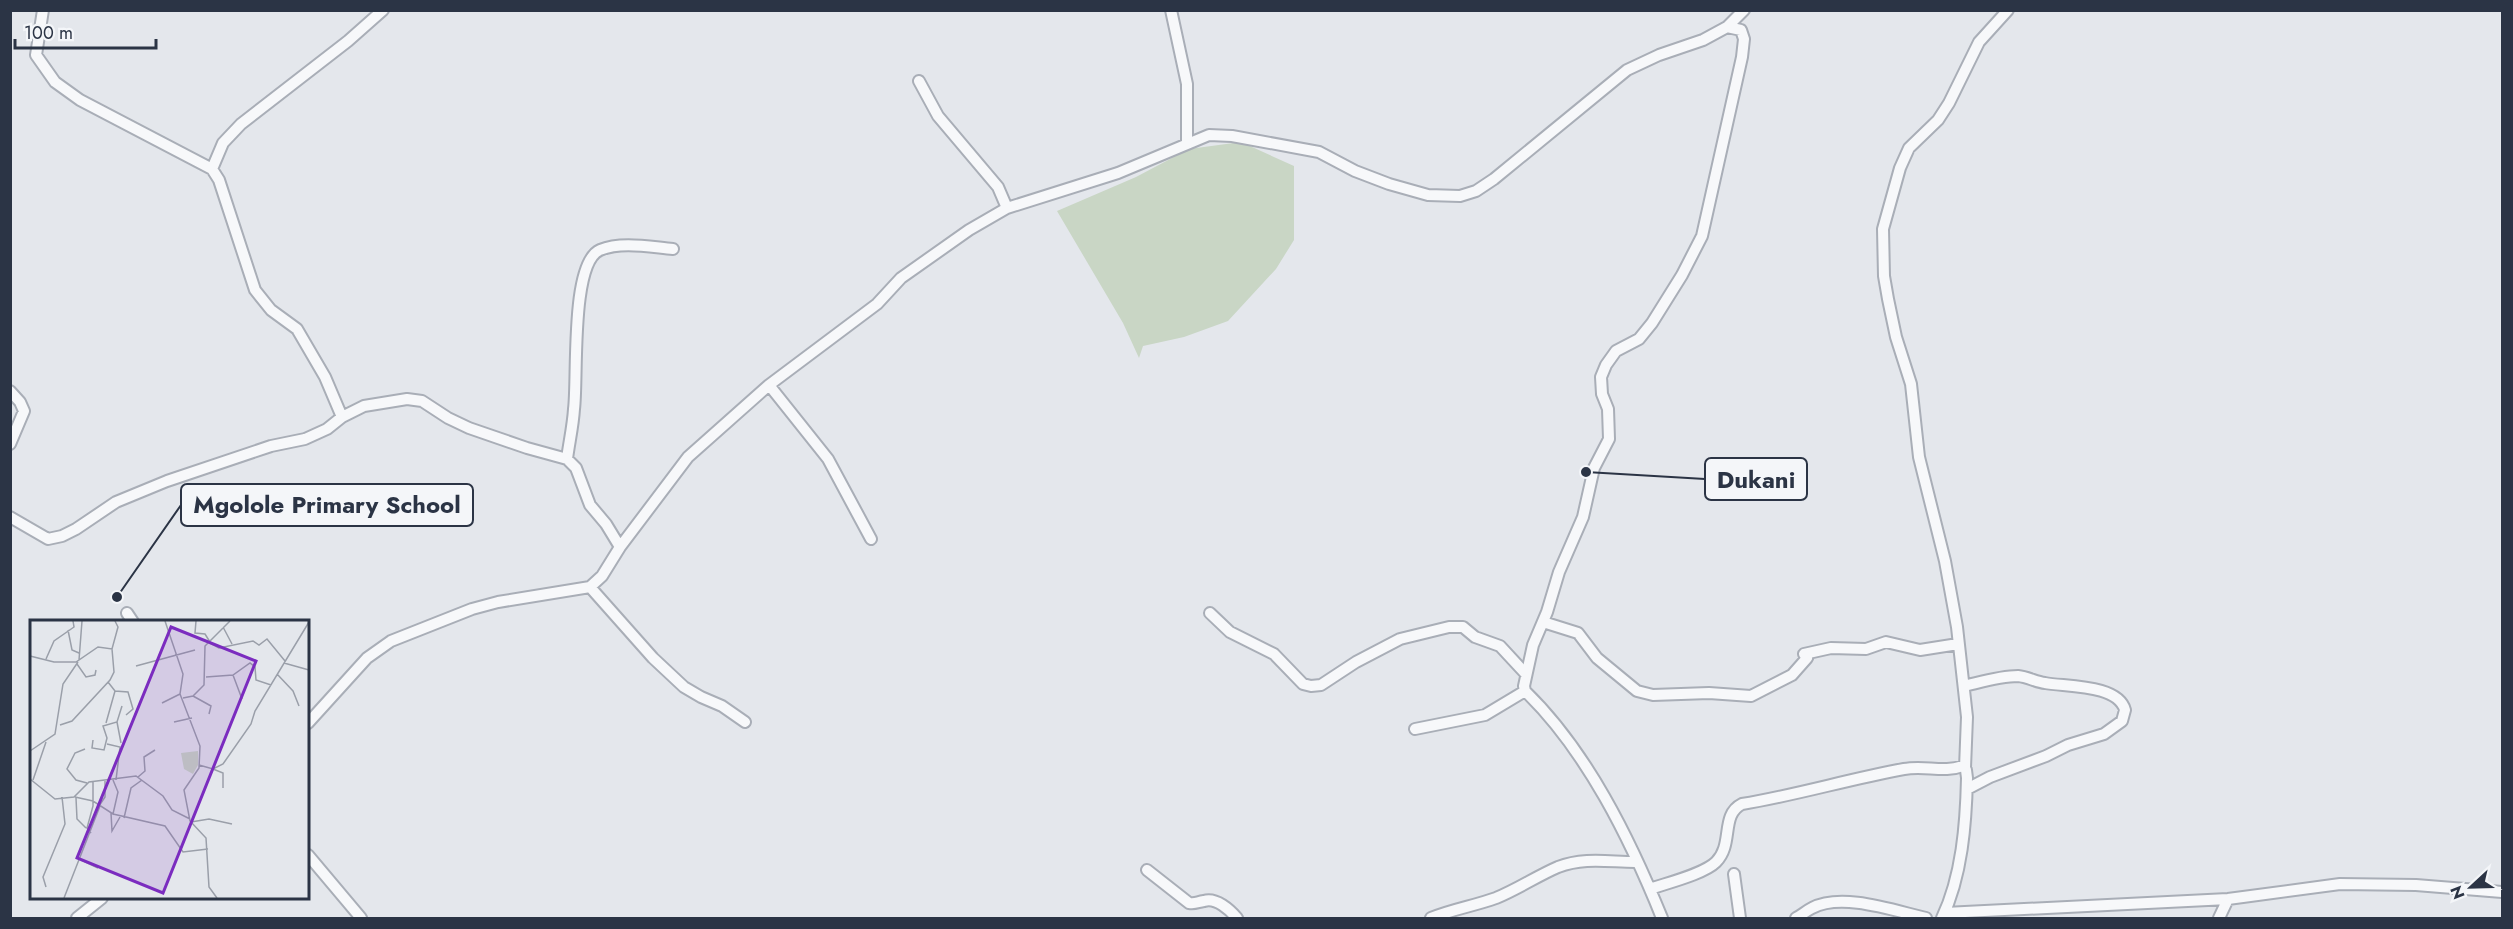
<svg xmlns="http://www.w3.org/2000/svg" width="2513" height="929" viewBox="0 0 2513 929" font-family="Jost,sans-serif">
<rect width="100%" height="100%" fill="#e4e7ec"/>
<path fill="#c9d6c5" d="M 1241,142 L 1294,166 L 1294,240 L 1276,269 L 1228,321 L 1184,337 L 1143,346 L 1139,358 L 1123,323 L 1057,211 L 1136,177 L 1189,149 Z"/>
<g fill="none" stroke-linecap="round" stroke-linejoin="round">
<defs>
<path id="minor" d="M 43,10 L 36,55 L 55,82 L 80,100 L 212,169 L 219,180 L 255,290 L 271,310 L 297,329 L 325,377 L 342,417
M 1171,10 L 1187,84 L 1187,143
M 919,81 L 938,116 L 998,187 L 1007,208
M 212,169 L 223,143 L 241,124 L 348,41 L 383,10
M 769,385 L 828,459 L 871,539
M 10,391 L 20,402 L 24,411 L 10,444
M 567,459 C 569,443 573,426 574,409 C 578,379 570,263 600,250 C 621,241 650,247 673,249
M 10,517 L 48,539 L 62,536 L 76,529 L 116,502 L 167,481 L 271,446 L 305,439 L 327,429 L 342,417 L 364,406 L 407,399 L 422,401 L 448,418 L 469,428 L 527,448 L 567,459 L 576,468 L 590,505 L 606,524 L 620,547
M 590,587 L 653,658 L 684,687 L 701,697 L 722,706 L 745,722
M 127,613 L 133,622
M 1210,613 L 1230,632 L 1274,654 L 1303,684 L 1311,686 L 1321,685 L 1356,662 L 1400,639 L 1449,627 L 1463,627 L 1475,637 L 1500,646 L 1526,674
M 1543,622 L 1578,633 L 1597,658 L 1637,691 L 1653,695 L 1709,693 L 1751,696 L 1792,675 L 1807,658 L 1804,654 L 1831,648 L 1866,649 L 1886,642 L 1920,650 L 1958,644
M 1964,686 C 1981,682 2000,676 2018,676 C 2028,677 2036,682 2045,683 C 2065,687 2118,684 2125,710 L 2122,721 L 2104,734 L 2068,745 L 2046,756 L 1990,777 L 1967,789
M 308,723 L 367,658 L 391,641 L 472,609 L 498,602 L 590,587 L 602,576 L 620,547 L 688,457 L 769,385 L 877,304 L 901,278 L 969,230 L 1007,208 L 1118,173 L 1209,135 L 1232,136 L 1319,152 L 1355,171 L 1389,184 L 1428,195 L 1460,196 L 1476,191 L 1494,179 L 1627,70 L 1659,55 L 1703,40 L 1727,27 L 1744,10
M 1415,729 L 1485,715 L 1525,691
M 1965,768 L 1967,717 L 1957,627 L 1945,561 L 1919,457 L 1911,384 L 1896,337 L 1888,299 L 1884,276 L 1883,229 L 1900,168 L 1909,148 L 1938,120 L 1949,103 L 1979,42 L 2008,10
M 308,855 L 361,918
M 1147,870 L 1189,903 C 1196,904 1197,902 1204,901 C 1216,897 1230,910 1237,918
M 1734,874 L 1740,918
M 1650,889 C 1667,883 1704,874 1716,862 C 1734,844 1720,815 1742,804 C 1797,795 1849,779 1904,769 C 1924,765 1944,773 1963,766 L 1966,770 L 1967,778 C 1966,824 1962,876 1942,918
M 1945,913 L 2228,899 L 2340,884 L 2416,885 L 2502,892
M 77,918 L 102,898
M 1431,918 C 1453,909 1474,906 1496,898 C 1518,889 1537,876 1558,867 C 1584,857 1609,862 1635,862
M 1662,918 C 1630,839 1587,751 1525,691 L 1524,686 L 1533,645 L 1547,612 L 1559,572 L 1583,517 L 1594,468 L 1609,439 L 1608,409 L 1602,394 L 1601,377 L 1606,365 L 1616,351 L 1639,339 L 1652,323 L 1682,275 L 1702,236 L 1742,57 L 1744,39 L 1741,30 L 1727,27
M 1796,918 C 1802,915 1806,911 1812,908 C 1842,892 1895,911 1926,918
M 2219,918 L 2228,899"/>
</defs>
<use href="#minor" stroke="#a9aeb7" stroke-width="14"/>
<use href="#minor" stroke="#f7f8fa" stroke-width="10"/>
</g>
<g transform="translate(30 620)">
<rect width="279" height="279" fill="#e4e7ec"/>
<path d="M 168,131 L 168,145 L 163,154 L 154,149 L 151,133 Z" fill="#c9d6c5"/>
<path fill="none" stroke="#9a9fa9" stroke-width="1.5" d="M 135,1 L 153,54 L 150,74 L 170,126 L 169,148 L 154,170 L 160,201 L 176,218 L 179,267 L 187,278M 166,1 L 165,13 L 175,14 L 180,22M 193,7 L 202,24M 38,10 L 42,30 L 49,33M 180,23 L 189,28 L 223,21 L 229,25 L 237,19 L 255,41M 0,36 L 24,42 L 46,42 L 68,27 L 82,29 L 88,7 L 85,1M 16,39 L 24,21 L 44,7 L 43,1M 49,40 L 52,1M 254,43 L 279,50M 47,44 L 56,57 L 65,55 L 66,50M 106,46 L 165,30M 247,54 L 263,71 L 269,86M 203,55 L 212,79M 176,57 L 203,55 L 220,43 L 225,47 L 226,60 L 241,65M 78,62 L 85,71 L 98,72 L 103,89 L 96,95M 163,76 L 181,86 L 179,94M 153,78 L 163,76 L 174,65 L 175,26 L 200,1M 132,83 L 150,74M 87,102 L 91,123M 144,102 L 162,98M 76,103 L 85,71M 30,105 L 42,101 L 80,60 L 84,52 L 82,29M 63,120 L 62,128 L 74,130 L 77,118 L 73,106 L 87,102 L 92,86M 77,124 L 90,127 L 86,160M 55,129 L 45,133 L 37,149 L 46,160 L 57,163M 0,131 L 25,114 L 33,64 L 48,42M 169,145 L 183,149 L 193,144 L 221,104 L 225,91 L 279,2M 183,149 L 193,153 L 193,168M 108,157 L 115,151 L 114,137 L 125,130M 0,159 L 25,179 L 44,177 L 59,162 L 106,156 L 133,176 L 142,190 L 160,199M 3,160 L 16,122M 45,177 L 63,181 L 83,194 L 88,172 L 83,160M 46,178 L 47,199 L 56,208M 69,186 L 75,177 L 75,161M 81,193 L 82,211 L 90,197M 83,194 L 135,206 L 153,232 L 178,229M 94,198 L 101,168 L 112,160M 161,202 L 179,199 L 202,204M 61,213 L 57,208 L 63,186 L 63,162M 51,240 L 68,248M 16,267 L 13,257 L 35,204 L 32,177M 34,278 L 70,186"/>
<path fill="#7b2cbf" fill-opacity="0.15" stroke="#7b2cbf" stroke-width="3" d="M 141,7 L 226,41 L 133,273 L 47,238 Z"/>
<rect width="279" height="279" fill="none" stroke="#2b3445" stroke-width="3"/>
</g>
<path fill="none" stroke="#2b3445" stroke-width="2" d="M1586 472L1705 479M117 597L181 505"/>
<g fill="#2b3445" stroke="#f4f6f9" stroke-width="2">
<circle cx="1586" cy="472" r="6"/>
<circle cx="117" cy="597" r="6"/>
</g>
<g fill="#f4f6f9" stroke="#2b3445" stroke-width="2">
<rect x="1705" y="458" width="102" height="42" rx="6"/>
<rect x="181" y="484" width="292" height="42" rx="6"/>
</g>
<g font-size="24" text-anchor="middle" font-weight="bold" fill="#2b3445">
<text x="1756" y="488">Dukani</text>
<text x="327" y="513">Mgolole Primary School</text>
</g>
<rect width="2513" height="929" fill="none" stroke="#2b3445" stroke-width="24"/>
<g transform="translate(2471 887) rotate(248)" stroke="#f4f6f9" stroke-width="4.5" paint-order="stroke">
<path d="M0-4.5L10 22L0 15L-10 22Z" fill="#2b3445"/>
<text y="-9" font-size="16" font-weight="bold" text-anchor="middle" fill="#2b3445">N</text>
</g>
<path d="M15 39v9h141v-9" fill="none" stroke="#2b3445" stroke-width="3"/>
<text x="24" y="39" font-size="18" fill="#2b3445" stroke="#f4f6f9" stroke-width="4.5" paint-order="stroke">100 m</text>
</svg>
